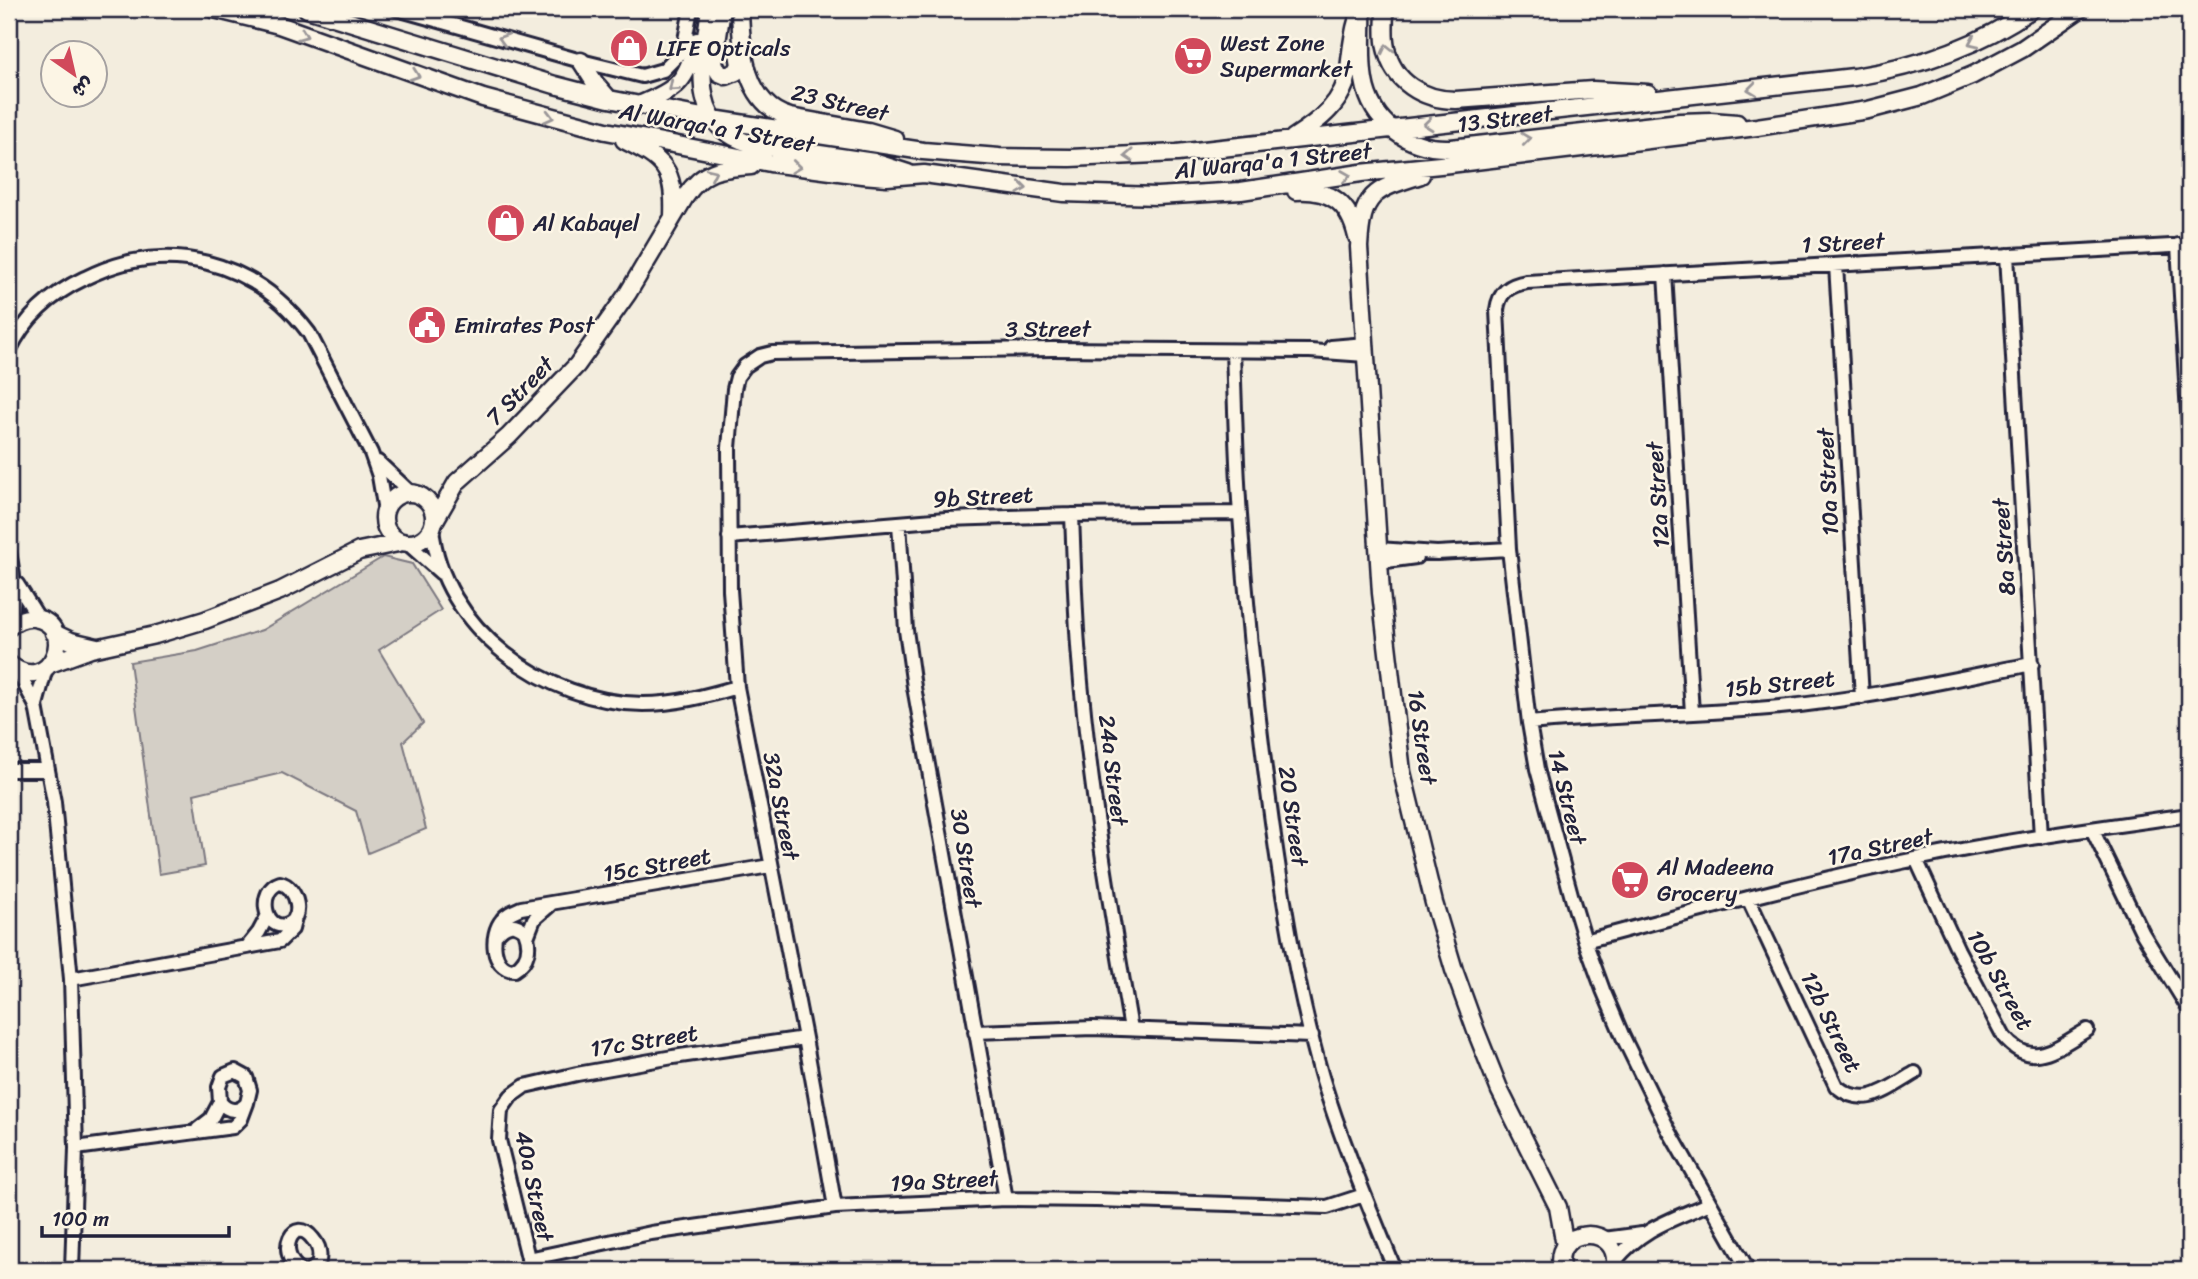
<svg xmlns="http://www.w3.org/2000/svg" width="2198" height="1279" viewBox="0 0 2198 1279" font-family="Sriracha,'Playpen Sans Arabic',sans-serif">
<rect width="100%" height="100%" fill="#f3edde"/>
<filter id="ink" filterUnits="userSpaceOnUse"><feTurbulence type="fractalNoise" baseFrequency=".0143" numOctaves="2"/><feDisplacementMap in="SourceGraphic" scale="14" xChannelSelector="R" yChannelSelector="G"/><feConvolveMatrix kernelMatrix="1 2 1 2 8 2 1 2 1" color-interpolation-filters="sRGB"/></filter>
<g filter="url(#ink)">
<path fill="#d4cfc6" stroke="#7b7880" stroke-width="2" d="M 383,557 L 412,564 L 441,610 L 379,650 L 423,723 L 403,742 L 426,829 L 368,853 L 356,811 L 282,773 L 194,794 L 205,866 L 159,874 L 130,662 L 197,651 L 262,630 Z"/>
<g fill="none" stroke-linecap="round" stroke-linejoin="round">
<defs>
<path id="minor" d="M 397,9 L 581,61 L 642,76 L 663,70 L 679,54 L 685,40 L 691,9
M 2178,245 L 2189,431
M 2007,255 L 2041,837
M 1836,265 L 1862,697
M 1665,274 L 1692,713
M 1331,347 L 1366,344
M 9,351 C 25,317 51,294 85,278 C 167,237 254,260 309,333 L 371,453 L 379,476 L 385,511
M 1233,351 C 1235,406 1236,461 1240,515 C 1247,618 1258,720 1272,822 C 1284,907 1298,993 1322,1077 C 1342,1143 1369,1206 1395,1270
M 378,462 L 411,493
M 1072,515 C 1074,563 1075,611 1079,659 C 1089,783 1110,906 1131,1029
M 899,523 L 906,630 L 914,687 L 1006,1199
M 432,528 C 442,629 546,703 643,704 C 676,704 706,696 737,687
M 729,537 L 946,519 L 1072,515 L 1239,513
M 406,542 L 441,573
M 1378,549 L 1437,553 L 1509,549
M 9,553 C 15,580 16,599 9,626
M 1379,562 L 1416,557
M 17,584 L 39,619
M 17,670 L 36,706 L 54,802 L 71,979 L 76,1148 L 72,1270
M 36,705 L 46,668
M 1529,723 C 1612,715 1696,715 1780,707 C 1865,699 1949,680 2032,664
M 9,770 L 48,770
M 2092,829 L 2143,934 L 2189,1009
M 1916,859 L 1958,950 L 2004,1037 C 2032,1071 2057,1047 2087,1030
M 280,883 C 297,886 306,920 285,925 C 264,930 257,890 280,883 Z
M 1748,898 L 1836,1086 C 1865,1110 1887,1089 1915,1073
M 497,934 C 505,924 514,921 525,931 C 531,946 529,961 514,970 C 491,969 490,934 502,920 C 506,914 514,911 521,908 L 770,866
M 527,937 L 534,919 L 550,905
M 1585,941 C 1694,912 1804,882 1916,859 C 2006,840 2098,828 2189,815
M 247,947 L 259,932 L 268,915
M 71,979 L 280,941 L 292,929 L 295,917
M 975,1032 L 1093,1028 L 1312,1036
M 235,1071 L 246,1077 L 250,1090 L 247,1103 C 239,1113 228,1112 220,1102 L 219,1087 L 223,1076 Z
M 198,1129 L 211,1119 L 220,1102
M 76,1148 L 233,1127 L 241,1119 L 247,1103
M 835,1207 L 805,1038 L 737,687 L 730,590 L 729,448 L 734,389 L 737,377 L 745,366 L 760,356 L 772,353 L 1052,349 L 1310,351 L 1366,355
M 1604,1239 L 1642,1234
M 528,1259 L 651,1233 L 835,1207 L 1006,1199 L 1096,1200 L 1327,1207 L 1364,1195
M 1615,1261 C 1643,1227 1672,1220 1710,1203
M 300,1270 C 275,1252 294,1214 313,1239 C 320,1247 321,1255 318,1265 L 311,1270
M 531,1270 L 499,1140 L 501,1110 L 511,1096 L 525,1086 L 577,1074 L 673,1057 L 805,1038
M 1748,1270 L 1668,1129 L 1623,1037 L 1603,990 L 1585,941 L 1572,898 L 1537,769 L 1529,723 L 1509,549 L 1497,310 C 1499,292 1509,285 1527,282 L 2189,245"/>
<path id="tertiary" d="M 214,9 L 279,25 L 483,98 L 606,131 L 770,163 L 862,175 L 887,177 L 924,174 L 1064,193 L 1157,196 L 1241,191 L 1361,173 L 1450,164 L 1757,127 L 1868,110 L 1922,96 L 1973,75 L 2022,49 L 2080,9
M 307,9 L 555,85 L 609,99 L 713,119 L 923,151 L 999,157 L 1070,158 L 1177,153 L 1854,77 C 1917,67 1979,46 2032,9
M 710,9 C 703,61 685,126 752,144 L 874,162 L 908,173
M 722,9 L 714,63 L 719,73 L 726,76 L 736,72 L 740,65 L 738,53
M 740,9 C 741,49 745,105 790,117 L 868,131 L 895,139
M 1362,9 C 1363,32 1360,57 1364,80 C 1371,123 1409,150 1451,148 L 1680,122 L 1711,121 L 1737,123
M 1385,9 C 1385,22 1383,35 1386,48 C 1393,82 1423,100 1456,100 L 1593,90 L 1648,93
M 581,61 L 595,83 L 609,99
M 639,105 C 679,88 685,83 697,41
M 1293,138 C 1319,121 1344,103 1349,69 C 1351,53 1352,37 1357,21
M 624,140 C 664,160 675,168 673,216
M 1421,175 C 1373,190 1362,193 1359,247 L 1381,593 L 1402,772 L 1434,903 L 1454,970 L 1476,1031 L 1500,1091 L 1558,1207 L 1565,1246
M 1296,191 C 1330,189 1349,202 1357,237
M384 518a25 25 0 1 1 50 0a25 25 0 1 1-50 0Z
M 434,522 L 457,482 L 509,436 L 577,365 L 628,293 L 685,197 C 703,170 719,168 751,166
M 9,627 C 16,621 24,617 34,618 C 79,624 51,699 9,664
M 54,633 L 71,641 L 97,647
M 50,664 L 91,649 L 155,635 L 205,620 L 280,591 L 359,551 L 403,542
M 1562,1270 C 1548,1226 1625,1221 1614,1270"/>
</defs>
<use href="#minor" stroke="#22223b" stroke-width="18"/>
<use href="#tertiary" stroke="#22223b" stroke-width="21"/>
<use href="#minor" stroke="#fcf5e5" stroke-width="12"/>
<use href="#tertiary" stroke="#fcf5e5" stroke-width="16"/>
</g>
<defs><path id="oneway-chevron" d="M-2-3.5L2.5 0L-2 3.5" fill="none" stroke-width="1.6" stroke-linecap="round" stroke-linejoin="round" transform="scale(1.75)"/></defs>
<g stroke="#9a9698">
<use href="#oneway-chevron" transform="translate(303 35) rotate(21)"/>
<use href="#oneway-chevron" transform="translate(503 39) rotate(-164)"/>
<use href="#oneway-chevron" transform="translate(1973 42) rotate(156)"/>
<use href="#oneway-chevron" transform="translate(1387 49) rotate(-103)"/>
<use href="#oneway-chevron" transform="translate(415 75) rotate(19)"/>
<use href="#oneway-chevron" transform="translate(673 87) rotate(140)"/>
<use href="#oneway-chevron" transform="translate(1752 89) rotate(173)"/>
<use href="#oneway-chevron" transform="translate(549 117) rotate(14)"/>
<use href="#oneway-chevron" transform="translate(1428 124) rotate(174)"/>
<use href="#oneway-chevron" transform="translate(1526 139) rotate(-7)"/>
<use href="#oneway-chevron" transform="translate(1129 156) rotate(177)"/>
<use href="#oneway-chevron" transform="translate(796 167) rotate(7)"/>
<use href="#oneway-chevron" transform="translate(712 173) rotate(-25)"/>
<use href="#oneway-chevron" transform="translate(1346 176) rotate(-8)"/>
<use href="#oneway-chevron" transform="translate(1022 188) rotate(7)"/>
</g>
</g>
<defs>
<symbol id="shop-disc" viewBox="-11 -11 22 22"><circle r="9.5" fill="#d1495b" stroke="#fcf5e5"/><path d="M-5-2.5h2.3a2.7 3.5 0 0 1 5.4 0H5L5.5 6h-11ZM-1.5-2.5h3a1.5 2.3 0 0 0-3 0Z" fill="#fff"/></symbol>
<symbol id="supermarket-disc" viewBox="-11 -11 22 22"><circle r="9.5" fill="#d1495b" stroke="#fcf5e5"/><path d="M-6-5.5h2.5l.6 2H6L4.5 2H-2.5L-4.4-4H-6ZM-1.5 3.2a1.3 1.3 0 1 0 .1 0ZM3 3.2a1.3 1.3 0 1 0 .1 0Z" fill="#fff"/></symbol>
<symbol id="civic-disc" viewBox="-11 -11 22 22"><circle r="9.5" fill="#d1495b" stroke="#fcf5e5"/><path d="M-.6-6.5H3V-4.5H.6V-3L4-1V1h2V6H-6V1h2V-1L-.6-3ZM-1.2 2.5V6h2.4V2.5Z" fill="#fff"/></symbol>
</defs>
<g fill-rule="evenodd">
<use href="#shop-disc" x="607" y="26" width="44" height="44"/>
<use href="#supermarket-disc" x="1171" y="34" width="44" height="44"/>
<use href="#shop-disc" x="484" y="201" width="44" height="44"/>
<use href="#civic-disc" x="405" y="303" width="44" height="44"/>
<use href="#supermarket-disc" x="1608" y="858" width="44" height="44"/>
</g>
<g text-anchor="middle" dominant-baseline="central" stroke-width="5" stroke-linejoin="round" paint-order="stroke">
<g font-size="23" fill="#22223b" stroke="#fcf5e5" text-anchor="start">
<text x="1220" y="43">West Zone<tspan x="1220" dy="26">Supermarket</tspan></text>
<text x="656" y="48">LIFE Opticals</text>
<text x="533" y="223">Al Kabayel</text>
<text x="454" y="325">Emirates Post</text>
<text x="1657" y="867">Al Madeena<tspan x="1657" dy="26">Grocery</tspan></text>
</g>
<g font-size="23" fill="#22223b" stroke="#fcf5e5">
<text transform="translate(840 103) rotate(13)">23 Street</text>
<text transform="translate(1505 119) rotate(-7)">13 Street</text>
<text transform="translate(717 128) rotate(10)">Al Warqa'a 1 Street</text>
<text transform="translate(1273 161) rotate(-6)">Al Warqa'a 1 Street</text>
<text transform="translate(1843 243) rotate(-3)">1 Street</text>
<text x="1048" y="329">3 Street</text>
<text transform="translate(520 391) rotate(-46)">7 Street</text>
<text transform="translate(1828 482) rotate(-93)">10a Street</text>
<text transform="translate(1658 495) rotate(-94)">12a Street</text>
<text transform="translate(983 497) rotate(-3)">9b Street</text>
<text transform="translate(2004 547) rotate(-94)">8a Street</text>
<text transform="translate(1780 684) rotate(-6)">15b Street</text>
<text transform="translate(1422 737) rotate(82)">16 Street</text>
<text transform="translate(1113 770) rotate(83)">24a Street</text>
<text transform="translate(1567 797) rotate(76)">14 Street</text>
<text transform="translate(781 806) rotate(79)">32a Street</text>
<text transform="translate(1293 816) rotate(82)">20 Street</text>
<text transform="translate(1880 847) rotate(-12)">17a Street</text>
<text transform="translate(966 858) rotate(81)">30 Street</text>
<text transform="translate(657 865) rotate(-10)">15c Street</text>
<text transform="translate(2000 980) rotate(61)">10b Street</text>
<text transform="translate(1831 1022) rotate(64)">12b Street</text>
<text transform="translate(644 1041) rotate(-9)">17c Street</text>
<text transform="translate(944 1181) rotate(-3)">19a Street</text>
<text transform="translate(534 1186) rotate(78)">40a Street</text>
</g>
</g>
<rect width="2198" height="1279" fill="none" stroke="#fcf5e5" stroke-width="35"/>
<rect x="18" y="18" width="2163" height="1244" fill="none" stroke="#22223b" stroke-width="2.5" filter="url(#ink)"/>
<g transform="translate(74 74) rotate(146)"><circle r="33" fill="#fcf5e5" stroke="#a5a1a1" stroke-width="2"/>
<path d="M0-5L12 26L0 18L-12 26Z" fill="#d1495b"/>
<text y="-10" font-size="19" font-weight="bold" text-anchor="middle" fill="#22223b">ش</text>
</g>
<path d="M42 1226v10h187v-10" fill="none" stroke="#22223b" stroke-width="3.5"/>
<text x="52" y="1226" font-size="21" fill="#22223b" stroke="#fcf5e5" stroke-width="5" paint-order="stroke">100 m</text>
</svg>
